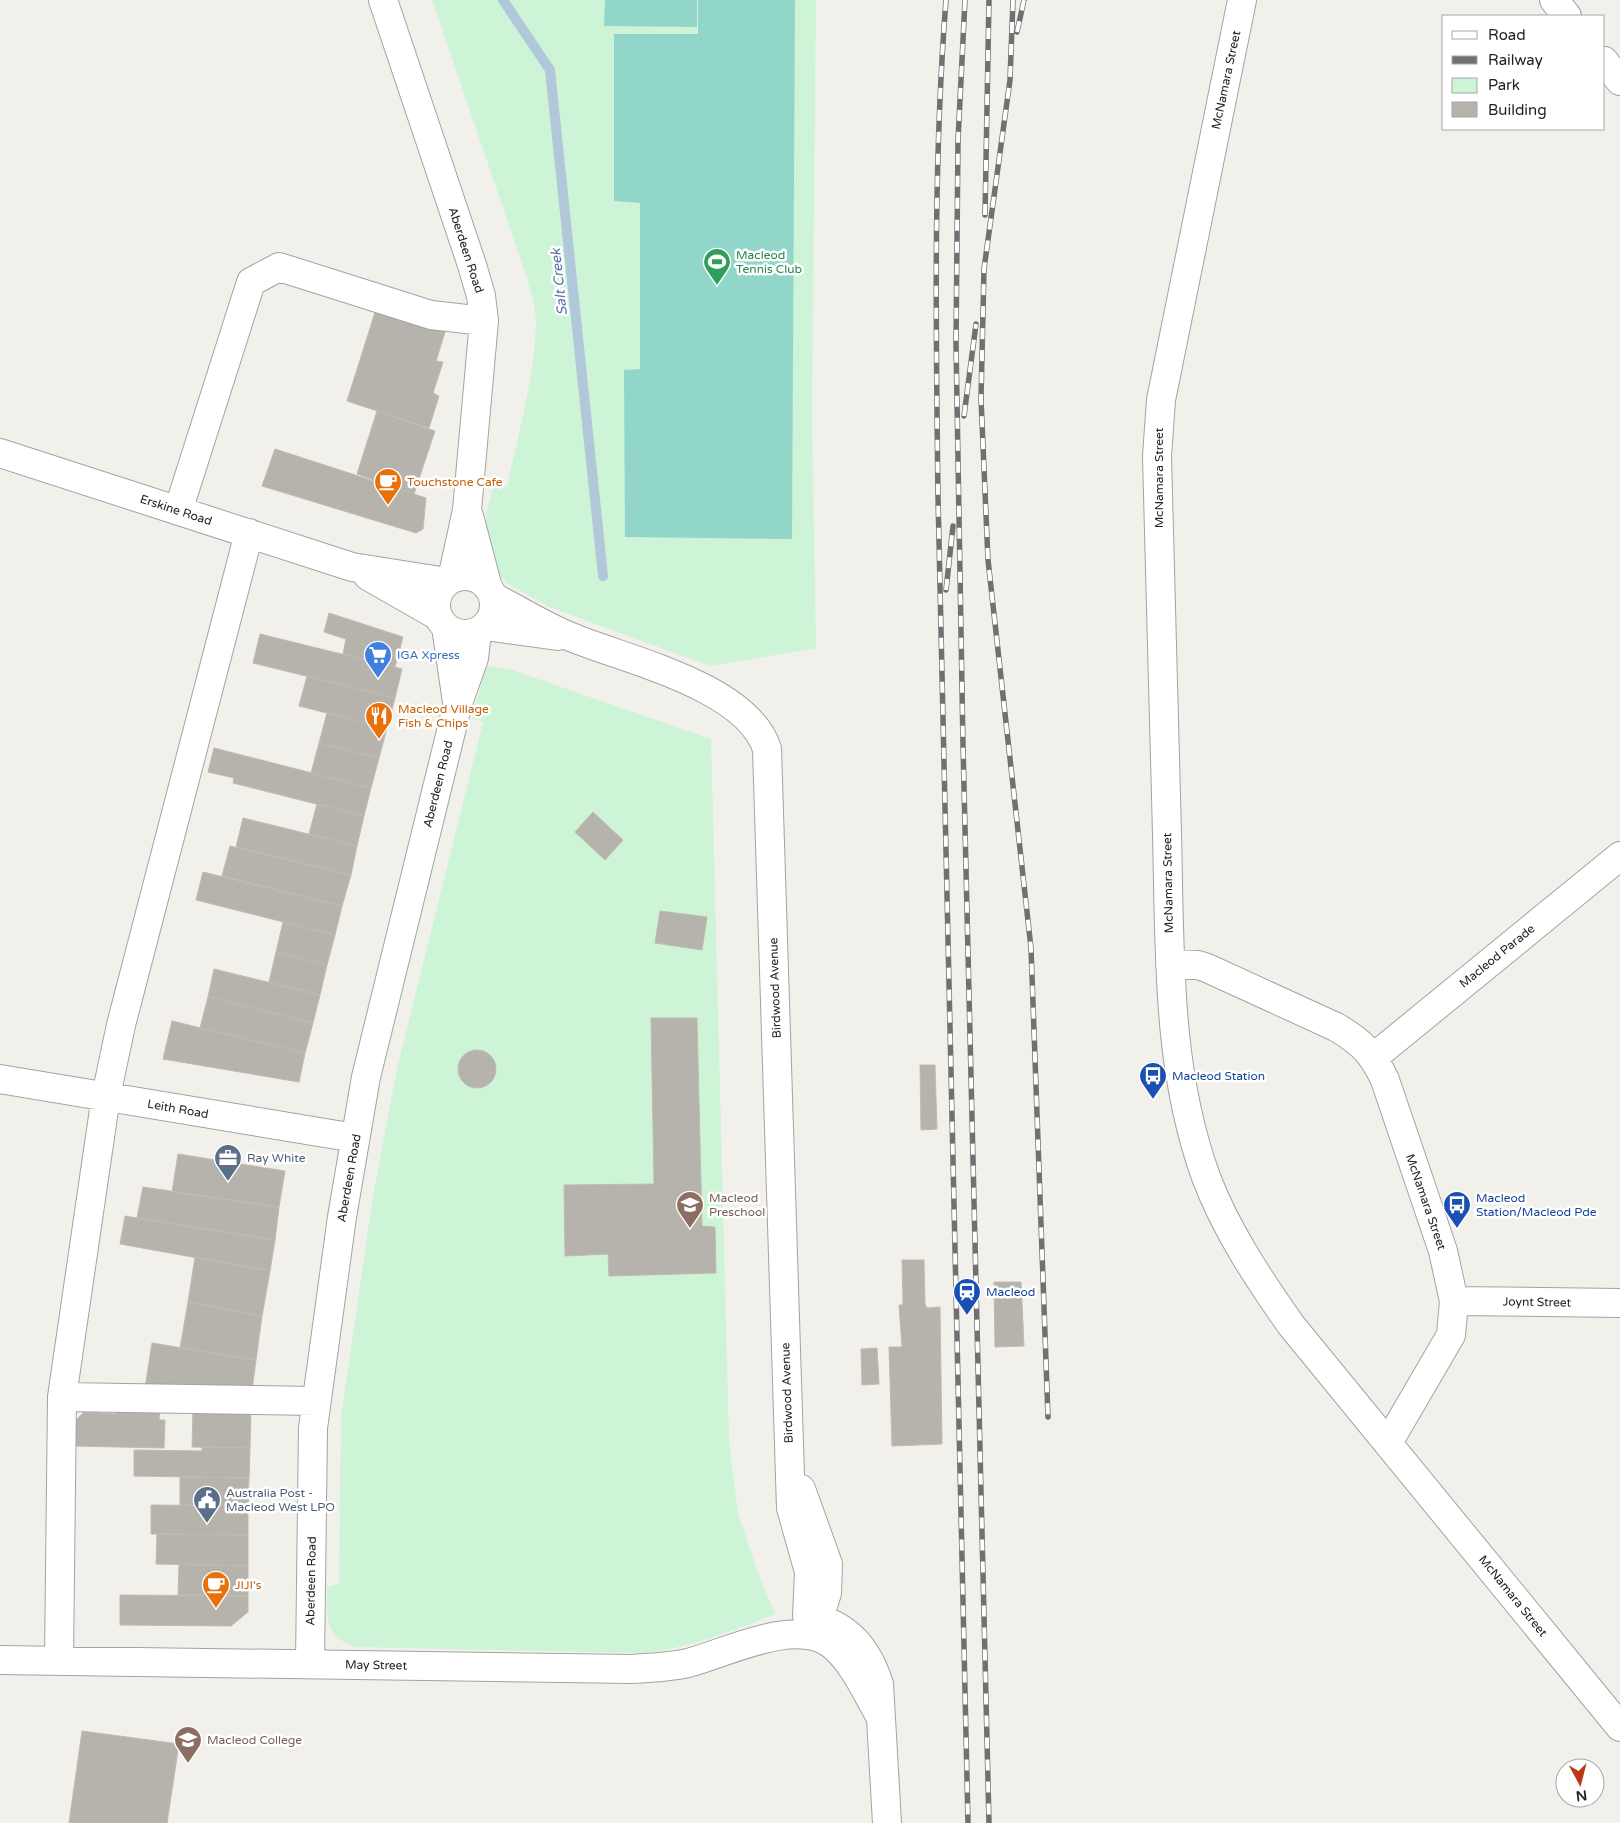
<svg xmlns="http://www.w3.org/2000/svg" width="1620" height="1823" viewBox="0 0 1620 1823" font-family="'Varela Round',sans-serif">
<rect width="100%" height="100%" fill="#f1f0ea"/>
<path fill="#cef4d8" d="M 432,0 L 816,0 L 812,418 L 816,648 L 710,666 L 549,607 L 507,583 L 498,573 L 487,537 L 486,514 L 496,477 L 507,488 C 518,434 535,377 536,322 C 536,308 531,294 528,281 Z
M 486,666 L 512,670 L 711,739 L 729,1441 L 738,1513 L 757,1570 L 775,1614 C 732,1631 691,1648 644,1653 L 355,1647 C 323,1635 327,1616 327,1587 L 339,1584 L 341,1417 L 373,1196 L 397,1069 L 483,722 L 472,719 Z"/>
<path fill="#92d6c9" d="M 605,0 L 697,0 L 697,27 L 604,26 Z
M 698,0 L 795,0 L 792,539 L 625,537 L 624,370 L 640,369 L 640,203 L 614,201 L 614,34 L 698,34 Z"/>
<g fill="none" stroke-linecap="round" stroke-linejoin="round">
<path stroke="#b0c8d9" stroke-width="10" d="M 503,0 L 550,70 L 603,576"/>
</g>
<path fill="#b6b3ad" stroke="#c1baae" d="M 377,306 L 446,329 L 436,361 L 443,362 L 433,393 L 439,396 L 429,428 L 347,401 Z
M 377,411 L 435,431 L 414,494 L 357,474 Z
M 275,449 L 426,498 L 423,529 L 416,533 L 262,486 Z
M 329,613 L 403,637 L 395,667 L 343,654 L 346,639 L 324,632 Z
M 260,634 L 402,669 L 395,698 L 253,663 Z
M 307,676 L 395,698 L 387,728 L 299,706 Z
M 327,713 L 387,728 L 379,758 L 319,743 Z
M 319,743 L 379,758 L 371,788 L 311,773 Z
M 214,748 L 371,788 L 364,816 L 233,783 L 234,778 L 208,772 Z
M 317,804 L 364,816 L 357,846 L 309,834 Z
M 593,812 L 623,840 L 605,860 L 575,832 Z
M 243,818 L 357,846 L 351,875 L 236,847 Z
M 230,846 L 351,875 L 342,906 L 222,876 Z
M 203,872 L 342,906 L 335,935 L 196,900 Z
M 660,911 L 707,917 L 702,950 L 655,943 Z
M 283,922 L 335,935 L 327,965 L 276,952 Z
M 276,952 L 327,965 L 320,995 L 269,982 Z
M 214,969 L 320,995 L 313,1023 L 208,997 Z
M 208,997 L 313,1023 L 305,1053 L 200,1028 Z
M 651,1018 L 697,1018 L 702,1226 L 715,1227 L 716,1273 L 609,1276 L 608,1254 L 565,1256 L 564,1185 L 654,1184 Z
M 172,1021 L 305,1053 L 299,1082 L 163,1059 Z
M458 1069a19 19 0 1 1 38 0a19 19 0 1 1-38 0Z
M 920,1065 L 935,1065 L 937,1129 L 921,1130 Z
M 178,1154 L 285,1171 L 279,1207 L 172,1192 Z
M 143,1187 L 279,1207 L 275,1240 L 137,1218 Z
M 125,1216 L 275,1240 L 270,1271 L 120,1244 Z
M 195,1257 L 270,1271 L 262,1316 L 188,1302 Z
M 902,1260 L 924,1260 L 925,1304 L 927,1308 L 940,1307 L 942,1444 L 892,1446 L 889,1347 L 902,1347 L 899,1305 L 903,1305 Z
M 994,1282 L 1021,1282 L 1024,1346 L 995,1347 Z
M 188,1302 L 262,1316 L 256,1360 L 180,1348 Z
M 152,1343 L 256,1360 L 252,1390 L 145,1388 Z
M 877,1348 L 879,1384 L 862,1385 L 861,1349 Z
M 193,1407 L 251,1409 L 250,1448 L 192,1447 Z
M 116,1408 L 160,1409 L 159,1420 L 165,1420 L 164,1448 L 74,1446 L 74,1422 L 84,1412 L 116,1414 Z
M 202,1447 L 250,1448 L 249,1478 L 134,1476 L 134,1450 L 202,1451 Z
M 180,1477 L 249,1478 L 248,1506 L 180,1505 Z
M 151,1505 L 248,1506 L 248,1535 L 151,1534 Z
M 157,1534 L 248,1535 L 248,1566 L 156,1564 Z
M 179,1564 L 248,1566 L 248,1596 L 178,1595 Z
M 120,1595 L 248,1596 L 248,1612 L 231,1626 L 120,1625 Z
M 82,1731 L 179,1744 L 167,1823 L 69,1823 Z"/>
<g fill="none" stroke-linecap="round" stroke-linejoin="round">
<defs>
<path id="minor" d="M 383,0 L 472,265 L 481,296 L 484,321 L 467,510 L 452,579
M 1242,0 L 1161,400 L 1157,456 C 1160,582 1164,708 1167,834 C 1170,949 1166,1067 1206,1177 C 1226,1230 1258,1278 1291,1325 L 1620,1727
M 1554,0 L 1567,16
M 1604,61 L 1620,81
M 0,453 L 352,567 L 447,582
M 178,511 L 251,282 L 279,267 L 431,315 L 484,321
M 469,516 L 488,588
M 368,576 L 438,616
M436 605a29 29 0 1 1 58 0a29 29 0 1 1-58 0Z
M 493,597 C 519,610 544,626 571,637 C 626,660 747,686 767,749 L 791,1508 L 809,1572 L 807,1616 L 813,1635
M 485,626 L 558,636
M 446,627 L 457,702
M 1170,964 L 1198,965 L 1207,968 L 1336,1027 C 1362,1042 1373,1054 1385,1080 L 1443,1251 L 1454,1301 L 1451,1335 L 1388,1443
M 1374,1057 L 1620,856
M 0,1079 L 355,1138
M 1454,1301 L 1620,1303
M 62,1397 L 315,1401
M 801,1489 L 828,1564 L 827,1593 L 821,1612
M 807,1616 C 846,1623 867,1647 879,1684 L 887,1823
M 0,1660 L 631,1669 C 650,1668 670,1667 688,1663 C 726,1653 796,1617 831,1644 C 853,1661 866,1692 880,1716
M 59,1660 L 62,1397 L 106,1096 L 121,1025 L 249,533
M 310,1663 L 313,1428 L 342,1217 L 366,1077 L 458,703 L 474,658 L 477,632"/>
</defs>
<use href="#minor" stroke="#a3a3a3" stroke-width="30"/>
<use href="#minor" stroke="#fff" stroke-width="28"/>
<defs>
<path id="rail" d="M 946,0 C 933,165 936,332 938,497 L 968,1823
M 965,0 L 958,140 L 956,344 L 963,745 L 989,1823
M 1013,0 L 1010,80 L 984,269 L 981,399 L 988,560 L 1031,948 L 1048,1417
M 1017,32 L 1024,0
M 985,215 L 989,0
M 964,416 L 976,324
M 946,590 L 953,526"/>
</defs>
<use href="#rail" stroke="#707070" stroke-width="5.5"/>
<use href="#rail" stroke="#fff" stroke-width="4" stroke-dasharray="11" stroke-linecap="butt"/>
</g>
<defs>
<symbol id="stadium-pin" viewBox="-11 -11 22 30"><path d="M0 17L-7.5 6A9.5 9.5 0 1 1 7.5 6Z" fill="#2e9e5b" stroke="#fff"/><path d="M0-5a6.5 5 0 1 0 0 10a6.5 5 0 1 0 0-10ZM-3.5-1.8h7v3.6h-7Z" fill="#fff"/></symbol>
<symbol id="cafe-pin" viewBox="-11 -11 22 30"><path d="M0 17L-7.5 6A9.5 9.5 0 1 1 7.5 6Z" fill="#e8710a" stroke="#fff"/><path d="M-5.5-4.5H6V0H3Q3 3.5 0 3.5H-2.5Q-5.5 3.5-5.5 0ZM3-3.2v2h1.7v-2ZM-6 4.5H4V6H-6Z" fill="#fff"/></symbol>
<symbol id="supermarket-pin" viewBox="-11 -11 22 30"><path d="M0 17L-7.5 6A9.5 9.5 0 1 1 7.5 6Z" fill="#3f7fe0" stroke="#fff"/><path d="M-6-5.5h2.5l.6 2H6L4.5 2H-2.5L-4.4-4H-6ZM-1.5 3.2a1.3 1.3 0 1 0 .1 0ZM3 3.2a1.3 1.3 0 1 0 .1 0Z" fill="#fff"/></symbol>
<symbol id="restaurant-pin" viewBox="-11 -11 22 30"><path d="M0 17L-7.5 6A9.5 9.5 0 1 1 7.5 6Z" fill="#e8710a" stroke="#fff"/><path d="M-5-6h1v4h1v-4h1v4h1v-4h1v5L-1.5 .5V6h-2V.5L-5-1ZM5-6V6H3V1.5H1.5Q1.5-4 5-6Z" fill="#fff"/></symbol>
<symbol id="bus-pin" viewBox="-11 -11 22 30"><path d="M0 17L-7.5 6A9.5 9.5 0 1 1 7.5 6Z" fill="#1a4fb4" stroke="#fff"/><path d="M-5-6H5V4H4V6H2V4H-2V6H-4V4H-5ZM-3.5-4V0h7V-4ZM-3.5 1.2v1.5H-2V1.2ZM2 1.2v1.5H3.5V1.2Z" fill="#fff"/></symbol>
<symbol id="office-pin" viewBox="-11 -11 22 30"><path d="M0 17L-7.5 6A9.5 9.5 0 1 1 7.5 6Z" fill="#5c6f8a" stroke="#fff"/><path d="M-6-3h4V-5.5h4V-3h4V5H-6ZM-1-4.5V-3h2v-1.5ZM-6 0V1H6V0Z" fill="#fff"/></symbol>
<symbol id="school-pin" viewBox="-11 -11 22 30"><path d="M0 17L-7.5 6A9.5 9.5 0 1 1 7.5 6Z" fill="#8d6e63" stroke="#fff"/><path d="M0-5L7-2L0 1L-7-2ZM-4 1L0 2.5L4 1V4Q0 6-4 4Z" fill="#fff"/></symbol>
<symbol id="station-pin" viewBox="-11 -11 22 30"><path d="M0 17L-7.5 6A9.5 9.5 0 1 1 7.5 6Z" fill="#1a4fb4" stroke="#fff"/><path d="M-3-6H3Q5-6 5-4V2Q5 4 3 4L4.5 6H3L1.5 4h-3L-3 6H-4.5L-3 4Q-5 4-5 2V-4Q-5-6-3-6ZM-3.5-4v3h7v-3ZM-3.5 1v1.5H-2V1ZM2 1v1.5H3.5V1Z" fill="#fff"/></symbol>
<symbol id="civic-pin" viewBox="-11 -11 22 30"><path d="M0 17L-7.5 6A9.5 9.5 0 1 1 7.5 6Z" fill="#5c6f8a" stroke="#fff"/><path d="M-.6-6.5H3V-4.5H.6V-3L4-1V1h2V6H-6V1h2V-1L-.6-3ZM-1.2 2.5V6h2.4V2.5Z" fill="#fff"/></symbol>
</defs>
<g fill-rule="evenodd">
<use href="#stadium-pin" x="701" y="246" width="32" height="43"/>
<use href="#cafe-pin" x="372" y="466" width="32" height="43"/>
<use href="#supermarket-pin" x="362" y="639" width="32" height="43"/>
<use href="#restaurant-pin" x="363" y="700" width="32" height="43"/>
<use href="#bus-pin" x="1137" y="1060" width="32" height="43"/>
<use href="#office-pin" x="212" y="1142" width="32" height="43"/>
<use href="#school-pin" x="674" y="1189" width="32" height="43"/>
<use href="#bus-pin" x="1441" y="1189" width="32" height="43"/>
<use href="#station-pin" x="951" y="1276" width="32" height="43"/>
<use href="#civic-pin" x="191" y="1484" width="32" height="43"/>
<use href="#cafe-pin" x="200" y="1569" width="32" height="43"/>
<use href="#school-pin" x="172" y="1724" width="32" height="43"/>
</g>
<g text-anchor="middle" dominant-baseline="central" stroke-width="5" stroke-linejoin="round" paint-order="stroke">
<g font-size="12" fill="#222" stroke="#fff">
<text transform="translate(1226 80) rotate(-78)">McNamara Street</text>
<text transform="translate(466 250) rotate(72)">Aberdeen Road</text>
<text transform="translate(1159 478) rotate(-90)">McNamara Street</text>
<text transform="translate(176 510) rotate(18)">Erskine Road</text>
<text transform="translate(438 784) rotate(-76)">Aberdeen Road</text>
<text transform="translate(1168 883) rotate(-91)">McNamara Street</text>
<text transform="translate(1497 956) rotate(-39)">Macleod Parade</text>
<text transform="translate(775 988) rotate(-92)">Birdwood Avenue</text>
<text transform="translate(178 1109) rotate(10)">Leith Road</text>
<text transform="translate(349 1178) rotate(-80)">Aberdeen Road</text>
<text transform="translate(1426 1202) rotate(71)">McNamara Street</text>
<text transform="translate(1537 1302) rotate(1)">Joynt Street</text>
<text transform="translate(787 1393) rotate(-92)">Birdwood Avenue</text>
<text transform="translate(311 1581) rotate(-89)">Aberdeen Road</text>
<text transform="translate(1513 1596) rotate(51)">McNamara Street</text>
<text transform="translate(376 1665) rotate(1)">May Street</text>
</g>
<g font-size="12" fill="#27864d" stroke="#fff" text-anchor="start">
<text x="736" y="255">Macleod<tspan x="736" dy="14">Tennis Club</tspan></text>
</g>
<g font-size="12" fill="#c56008" stroke="#fff" text-anchor="start">
<text x="407" y="482">Touchstone Cafe</text>
<text x="398" y="709">Macleod Village<tspan x="398" dy="14">Fish &amp; Chips</tspan></text>
<text x="235" y="1585">JIJI's</text>
</g>
<g font-size="12" fill="#366cbe" stroke="#fff" text-anchor="start">
<text x="397" y="655">IGA Xpress</text>
</g>
<g font-size="12" fill="#164399" stroke="#fff" text-anchor="start">
<text x="1172" y="1076">Macleod Station</text>
<text x="1476" y="1198">Macleod<tspan x="1476" dy="14">Station/Macleod Pde</tspan></text>
<text x="986" y="1292">Macleod</text>
</g>
<g font-size="12" fill="#4e5e75" stroke="#fff" text-anchor="start">
<text x="247" y="1158">Ray White</text>
<text x="226" y="1493">Australia Post -<tspan x="226" dy="14">Macleod West LPO</tspan></text>
</g>
<g font-size="12" fill="#785e54" stroke="#fff" text-anchor="start">
<text x="709" y="1198">Macleod<tspan x="709" dy="14">Preschool</tspan></text>
<text x="207" y="1740">Macleod College</text>
</g>
<g font-size="14" font-style="italic" fill="#5971a7" stroke="#fff">
<text transform="translate(559 282) rotate(-96)">Salt Creek</text>
</g>
</g>
<rect x="1442" y="15" width="162" height="115" fill="#ffffff" stroke="#a7a7a7"/>
<rect x="1452" y="31" width="25" height="8" fill="#ffffff" stroke="#a7a7a7"/>
<text x="1488" y="40" font-size="15" fill="#222222">Road</text>
<rect x="1452" y="56" width="25" height="8" fill="#707070" stroke="#a7a7a7"/>
<text x="1488" y="65" font-size="15" fill="#222222">Railway</text>
<rect x="1452" y="78" width="25" height="15" fill="#cef4d8" stroke="#a7a7a7"/>
<text x="1488" y="90" font-size="15" fill="#222222">Park</text>
<rect x="1452" y="102" width="25" height="15" fill="#b6b3ad" stroke="#a7a7a7"/>
<text x="1488" y="115" font-size="15" fill="#222222">Building</text>
<g transform="translate(1580 1783) rotate(173)"><circle r="24" fill="#ffffff" stroke="#a7a7a7"/>
<path d="M0-4L9 19L0 12L-9 19Z" fill="#bc3718"/>
<text y="-8" font-size="14" font-weight="bold" text-anchor="middle" fill="#222222">N</text>
</g>
</svg>
